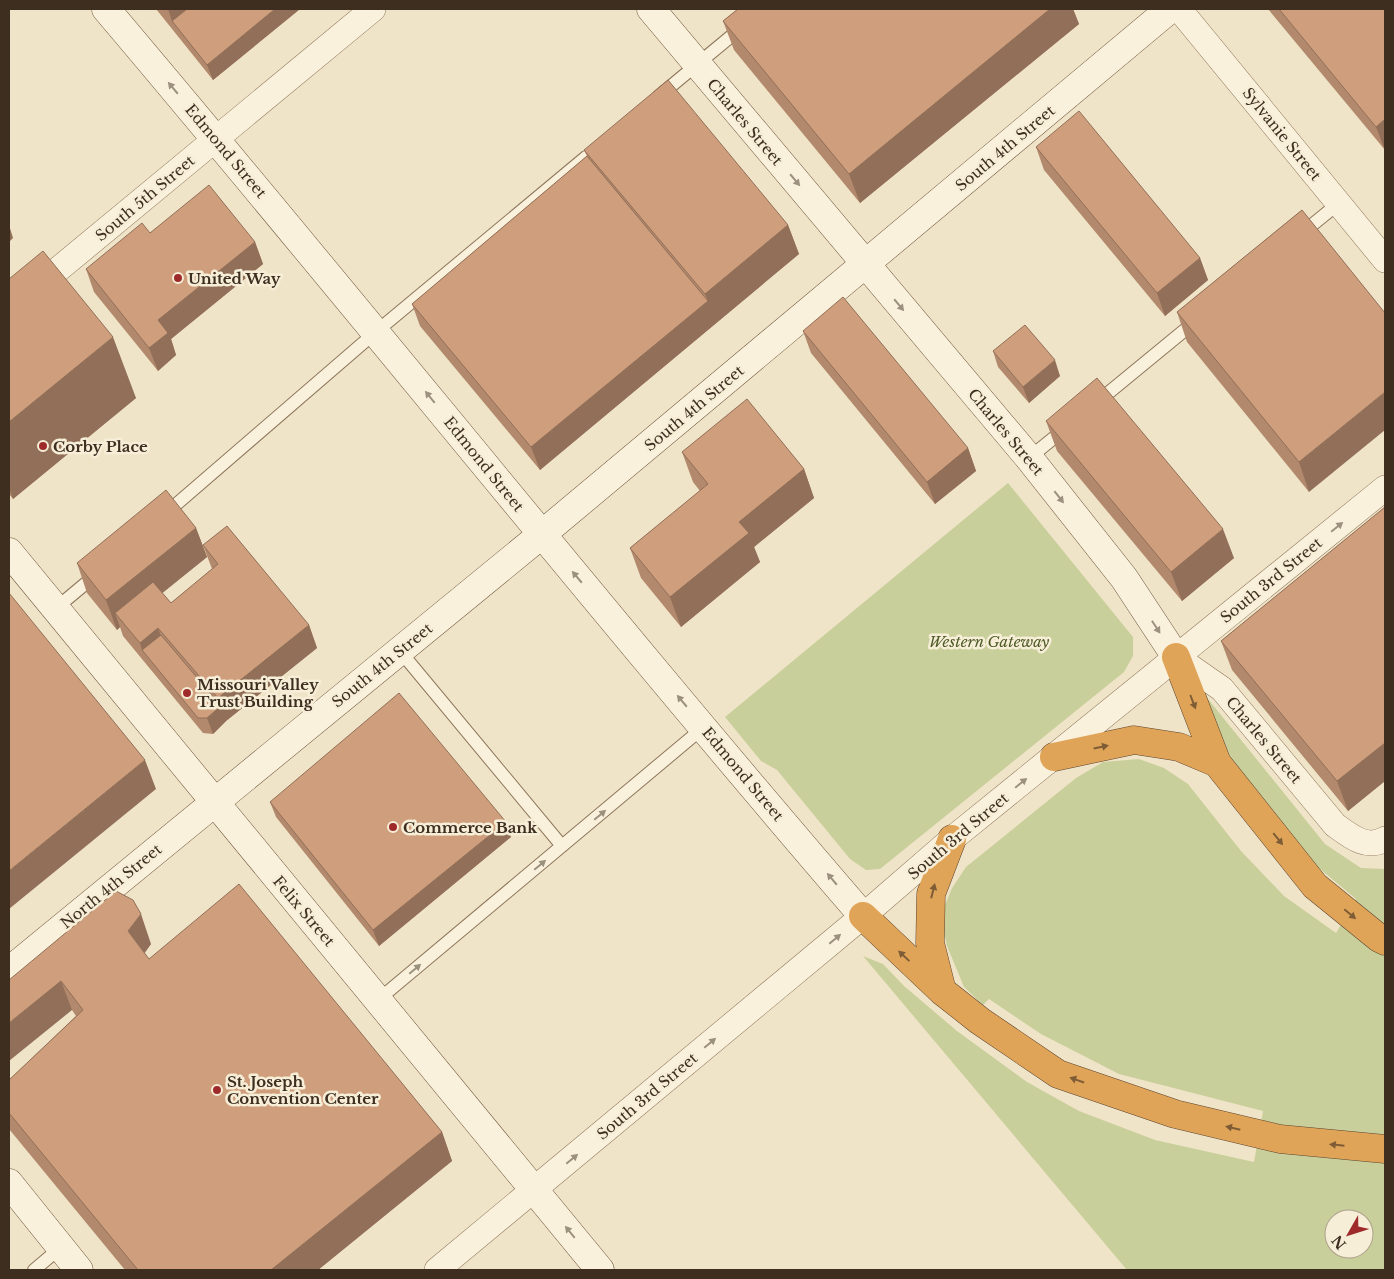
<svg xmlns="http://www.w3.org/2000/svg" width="1394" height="1279" viewBox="0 0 1394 1279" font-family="'Libre Baskerville',serif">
<rect width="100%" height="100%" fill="#f0e4c8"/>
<path fill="#c9cf9b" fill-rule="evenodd" d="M 1008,483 L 1133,637 L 1133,656 L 1124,672 L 880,869 L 866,870 L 850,859 L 777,770 L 761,761 L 725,717 Z
M 1204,694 L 1325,844 L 1361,868 L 1385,869 L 1385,1269 L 1127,1270 L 863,956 L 883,964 L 904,986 L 957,1031 L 1027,1082 L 1079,1111 L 1155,1140 L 1254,1162 L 1263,1111 L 1119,1074 L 1041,1034 L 989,999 L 983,1005 L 964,987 L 947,946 L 942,923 L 945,905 L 952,888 L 966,867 L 1076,778 L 1103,762 L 1139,759 L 1164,768 L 1188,784 L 1241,851 L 1284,896 L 1336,933 L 1356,899 L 1308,859 L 1269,811 L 1230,756 ZM 1334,1219 L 1364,1219 L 1364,1249 L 1334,1249 Z"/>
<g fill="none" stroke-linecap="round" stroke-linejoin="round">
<defs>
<path id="lane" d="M 659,96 L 764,9
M 1301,234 L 1339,203
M 1096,403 L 1197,320
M 1029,458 L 1066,428
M 165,514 L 377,331 L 586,157
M 55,609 L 97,574
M 400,651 L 562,846
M 378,1000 L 704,727
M 34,1270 L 60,1248"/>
<path id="street" d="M 1179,9 L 1385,260
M 9,310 L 373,9
M 1176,657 L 1222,689 L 1335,825 C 1350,836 1367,850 1385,839
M 437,1270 L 863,916 L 952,839 L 1385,488"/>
<path id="secondary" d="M 106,9 C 361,310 606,618 863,916
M 651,9 L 1029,458 L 1124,578 L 1176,657
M 9,552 L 600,1270
M 9,971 L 541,535 L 1170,9
M 9,1183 L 79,1270"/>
<path id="highway" d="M 1176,657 L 1217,763 L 1315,886 L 1379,938 L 1385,941
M 1054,757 L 1134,740 L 1179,747 L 1217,763
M 863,916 L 942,991 L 980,1021 L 1058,1074 L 1175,1114 L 1280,1139 L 1385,1149
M 942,991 L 930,943 L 931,894 L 952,839"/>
</defs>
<use href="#lane" stroke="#8d765c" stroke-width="14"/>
<use href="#street" stroke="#8d765c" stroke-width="26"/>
<use href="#secondary" stroke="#6f573f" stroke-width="29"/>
<use href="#highway" stroke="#5b4430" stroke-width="29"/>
<use href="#lane" stroke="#faf1dc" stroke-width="12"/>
<use href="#street" stroke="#faf1dc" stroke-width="25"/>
<use href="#secondary" stroke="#faf1dc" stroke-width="28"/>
<use href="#highway" stroke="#e0a458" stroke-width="28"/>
</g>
<path fill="#b2896c" d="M 156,9 L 300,9 L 213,80 Z
M 738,9 L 1073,9 L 1079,24 L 860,203 L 734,50 L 723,21 Z
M 1268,9 L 1385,9 L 1385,150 Z
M 1036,147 L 1200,258 L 1208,280 L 1165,316 L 1044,170 Z
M 584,150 L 788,225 L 799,254 L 540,470 L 420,326 L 412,304 L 587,156 Z
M 1302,210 L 1309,492 L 1187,342 L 1177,312 Z
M 150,233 L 255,242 L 263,264 L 171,339 L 176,355 L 158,371 L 94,292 L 86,269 Z
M 9,279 L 136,398 L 13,499 L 9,494 Z
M 803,331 L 968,448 L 976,471 L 935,504 L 811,353 Z
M 993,351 L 1060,376 L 1029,403 L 998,367 Z
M 1046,421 L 1234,558 L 1182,601 L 1057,451 Z
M 682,452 L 804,469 L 814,498 L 754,547 L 760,562 L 681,627 L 641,578 L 630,548 L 700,491 L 693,482 Z
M 1385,507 L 1385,781 L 1348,811 L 1232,670 L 1221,641 Z
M 196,528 L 207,557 L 162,593 L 171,603 L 212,569 L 203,545 L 309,625 L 317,648 L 226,721 L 213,734 L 203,733 L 123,636 L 120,627 L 117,630 L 87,593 L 77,563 Z
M 270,802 L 511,837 L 379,946 L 276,817 Z
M 151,944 L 144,953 L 149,959 L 442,1132 L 452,1161 L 318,1270 L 125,1270 L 9,1129 L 9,1080 L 76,1016 L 72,1010 L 9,980 Z"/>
<path fill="#916f58" d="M 168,9 L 211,9 L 172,21 Z
M 275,9 L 300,9 L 213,80 L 207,65 Z
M 1050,9 L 1073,9 L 1079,24 L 860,203 L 849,174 Z
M 1385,119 L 1385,150 L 1376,127 Z
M 9,225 L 13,238 L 9,242 Z
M 788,225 L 799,254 L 540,470 L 531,447 L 708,301 L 705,294 Z
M 255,242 L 263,264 L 171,339 L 176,355 L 158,371 L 149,348 L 158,320 Z
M 1200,258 L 1208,280 L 1165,316 L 1157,293 Z
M 113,337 L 136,398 L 13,499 L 9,488 L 9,422 Z
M 1055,360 L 1060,376 L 1029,403 L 1023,387 Z
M 1385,392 L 1385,430 L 1309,492 L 1299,462 Z
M 968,448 L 976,471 L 935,504 L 927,482 Z
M 804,469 L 814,498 L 754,547 L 760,562 L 681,627 L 670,597 L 739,522 Z
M 196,528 L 207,557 L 124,624 L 115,613 L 120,627 L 117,630 L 106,600 Z
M 1223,529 L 1234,558 L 1182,601 L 1171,572 Z
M 309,625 L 317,648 L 226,721 L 213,734 L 207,718 L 221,706 L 218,698 Z
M 158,628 L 166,650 L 142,650 L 140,643 Z
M 1385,743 L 1385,781 L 1348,811 L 1337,781 Z
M 145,760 L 156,789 L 9,909 L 9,871 Z
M 506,822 L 511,837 L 379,946 L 373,930 Z
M 141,914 L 151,944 L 139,961 L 128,931 Z
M 61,981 L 72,1010 L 9,1061 L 9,1023 Z
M 442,1132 L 452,1161 L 318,1270 L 271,1270 Z"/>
<path fill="#cf9f7d" stroke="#916f58" d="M 187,9 L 275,9 L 207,65 L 172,21 Z
M 738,9 L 1050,9 L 849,174 L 723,21 Z
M 1279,9 L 1385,9 L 1385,119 L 1376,127 Z
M 668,80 L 788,225 L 705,294 L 584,150 Z
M 1079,111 L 1200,258 L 1157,293 L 1036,147 Z
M 587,156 L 708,301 L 531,447 L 412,304 Z
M 209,185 L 255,242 L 158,320 L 168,333 L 149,348 L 86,269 L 142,223 L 150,233 Z
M 1302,210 L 1385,313 L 1385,392 L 1299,462 L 1177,312 Z
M 43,251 L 113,337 L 9,422 L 9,279 Z
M 843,297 L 968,448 L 927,482 L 803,331 Z
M 1025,325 L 1055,360 L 1023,387 L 993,351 Z
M 1097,378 L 1223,529 L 1171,572 L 1046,421 Z
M 747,399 L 804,469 L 739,522 L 749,533 L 670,597 L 630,548 L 708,484 L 682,452 Z
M 166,490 L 196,528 L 106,600 L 77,563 Z
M 1385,507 L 1385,743 L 1337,781 L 1221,641 Z
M 227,526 L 309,625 L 218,698 L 158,628 L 140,643 L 115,613 L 153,582 L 171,603 L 218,564 L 203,545 Z
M 9,593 L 145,760 L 9,871 Z
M 161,635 L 221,706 L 207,718 L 198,718 L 142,650 Z
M 399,693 L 506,822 L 373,930 L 270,802 Z
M 239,884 L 442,1132 L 271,1270 L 138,1270 L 9,1113 L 9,1080 L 83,1010 L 61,981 L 9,1023 L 9,980 L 116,891 L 133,900 L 141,914 L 128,931 L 149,959 Z"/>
<defs><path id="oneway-solid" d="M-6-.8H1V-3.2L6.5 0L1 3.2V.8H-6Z" transform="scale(1.25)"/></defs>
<g fill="#9c907e">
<use href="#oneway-solid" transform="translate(173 88) rotate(-130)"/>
<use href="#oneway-solid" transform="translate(795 180) rotate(50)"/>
<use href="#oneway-solid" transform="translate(899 305) rotate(50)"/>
<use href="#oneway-solid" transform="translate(430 397) rotate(-129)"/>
<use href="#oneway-solid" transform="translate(1059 497) rotate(52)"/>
<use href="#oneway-solid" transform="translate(1337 527) rotate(-39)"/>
<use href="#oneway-solid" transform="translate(577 577) rotate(-130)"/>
<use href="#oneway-solid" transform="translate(1156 627) rotate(57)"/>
<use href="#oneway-solid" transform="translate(682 701) rotate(-130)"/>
<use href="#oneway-solid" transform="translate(1021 783) rotate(-39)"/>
<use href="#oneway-solid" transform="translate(600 815) rotate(-40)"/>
<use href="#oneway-solid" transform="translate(540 865) rotate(-40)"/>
<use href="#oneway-solid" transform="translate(832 879) rotate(-130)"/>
<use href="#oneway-solid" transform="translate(835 939) rotate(-40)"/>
<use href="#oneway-solid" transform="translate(415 969) rotate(-40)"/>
<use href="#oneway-solid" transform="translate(710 1043) rotate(-40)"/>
<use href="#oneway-solid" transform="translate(572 1159) rotate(-40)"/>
<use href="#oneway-solid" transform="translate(570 1232) rotate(-129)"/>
</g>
<g fill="#7e5d36">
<use href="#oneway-solid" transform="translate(1193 702) rotate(69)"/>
<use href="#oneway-solid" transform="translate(1101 747) rotate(-12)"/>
<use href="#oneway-solid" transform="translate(1278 839) rotate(51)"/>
<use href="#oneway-solid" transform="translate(933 891) rotate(-76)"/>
<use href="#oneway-solid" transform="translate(1350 914) rotate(40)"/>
<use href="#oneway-solid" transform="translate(904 956) rotate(-137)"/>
<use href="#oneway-solid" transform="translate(1077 1080) rotate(-161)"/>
<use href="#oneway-solid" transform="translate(1233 1128) rotate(-167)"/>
<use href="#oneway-solid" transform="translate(1337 1145) rotate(-174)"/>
</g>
<g fill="#9e2a2b" stroke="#f7eed8" stroke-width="2">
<circle cx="178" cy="278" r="5"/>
<circle cx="43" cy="446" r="5"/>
<circle cx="187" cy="693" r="5"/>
<circle cx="393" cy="827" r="5"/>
<circle cx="217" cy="1090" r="5"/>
</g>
<g text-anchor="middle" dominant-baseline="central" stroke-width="5" stroke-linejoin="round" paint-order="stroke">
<g font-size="15" fill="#3d2e20" stroke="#f7eed8">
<text transform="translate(745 122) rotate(50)">Charles Street</text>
<text transform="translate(1282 134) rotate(51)">Sylvanie Street</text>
<text transform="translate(1005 148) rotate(-40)">South 4th Street</text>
<text transform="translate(226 151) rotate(50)">Edmond Street</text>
<text transform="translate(145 198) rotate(-40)">South 5th Street</text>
<text transform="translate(694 408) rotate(-40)">South 4th Street</text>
<text transform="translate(1006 432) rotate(50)">Charles Street</text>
<text transform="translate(484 464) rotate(51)">Edmond Street</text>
<text transform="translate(1271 580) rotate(-39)">South 3rd Street</text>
<text transform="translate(382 665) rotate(-39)">South 4th Street</text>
<text transform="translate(1264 740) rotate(50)">Charles Street</text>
<text transform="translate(743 774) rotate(50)">Edmond Street</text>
<text transform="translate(958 836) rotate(-40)">South 3rd Street</text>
<text transform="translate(111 886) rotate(-39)">North 4th Street</text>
<text transform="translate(304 911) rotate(50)">Felix Street</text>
<text transform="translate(647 1096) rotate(-40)">South 3rd Street</text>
</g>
<g font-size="15" font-weight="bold" fill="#3d2e20" stroke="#f7eed8" text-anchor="start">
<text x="188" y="278">United Way</text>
<text x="53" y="446">Corby Place</text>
<text x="197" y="684">Missouri Valley<tspan x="197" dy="17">Trust Building</tspan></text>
<text x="403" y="827">Commerce Bank</text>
<text x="227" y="1081">St. Joseph<tspan x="227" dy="17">Convention Center</tspan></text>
</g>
<g font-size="15" font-style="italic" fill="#4d5a26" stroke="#f7eed8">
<text x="989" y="641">Western Gateway</text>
</g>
</g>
<rect width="1394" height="1279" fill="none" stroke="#3d2e20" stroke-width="20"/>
<g transform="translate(1349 1234) rotate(231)"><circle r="24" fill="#f7eed8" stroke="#ada18e"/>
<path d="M0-4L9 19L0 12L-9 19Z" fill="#9e2a2b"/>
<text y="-8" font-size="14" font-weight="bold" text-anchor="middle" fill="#3d2e20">N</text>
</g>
</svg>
